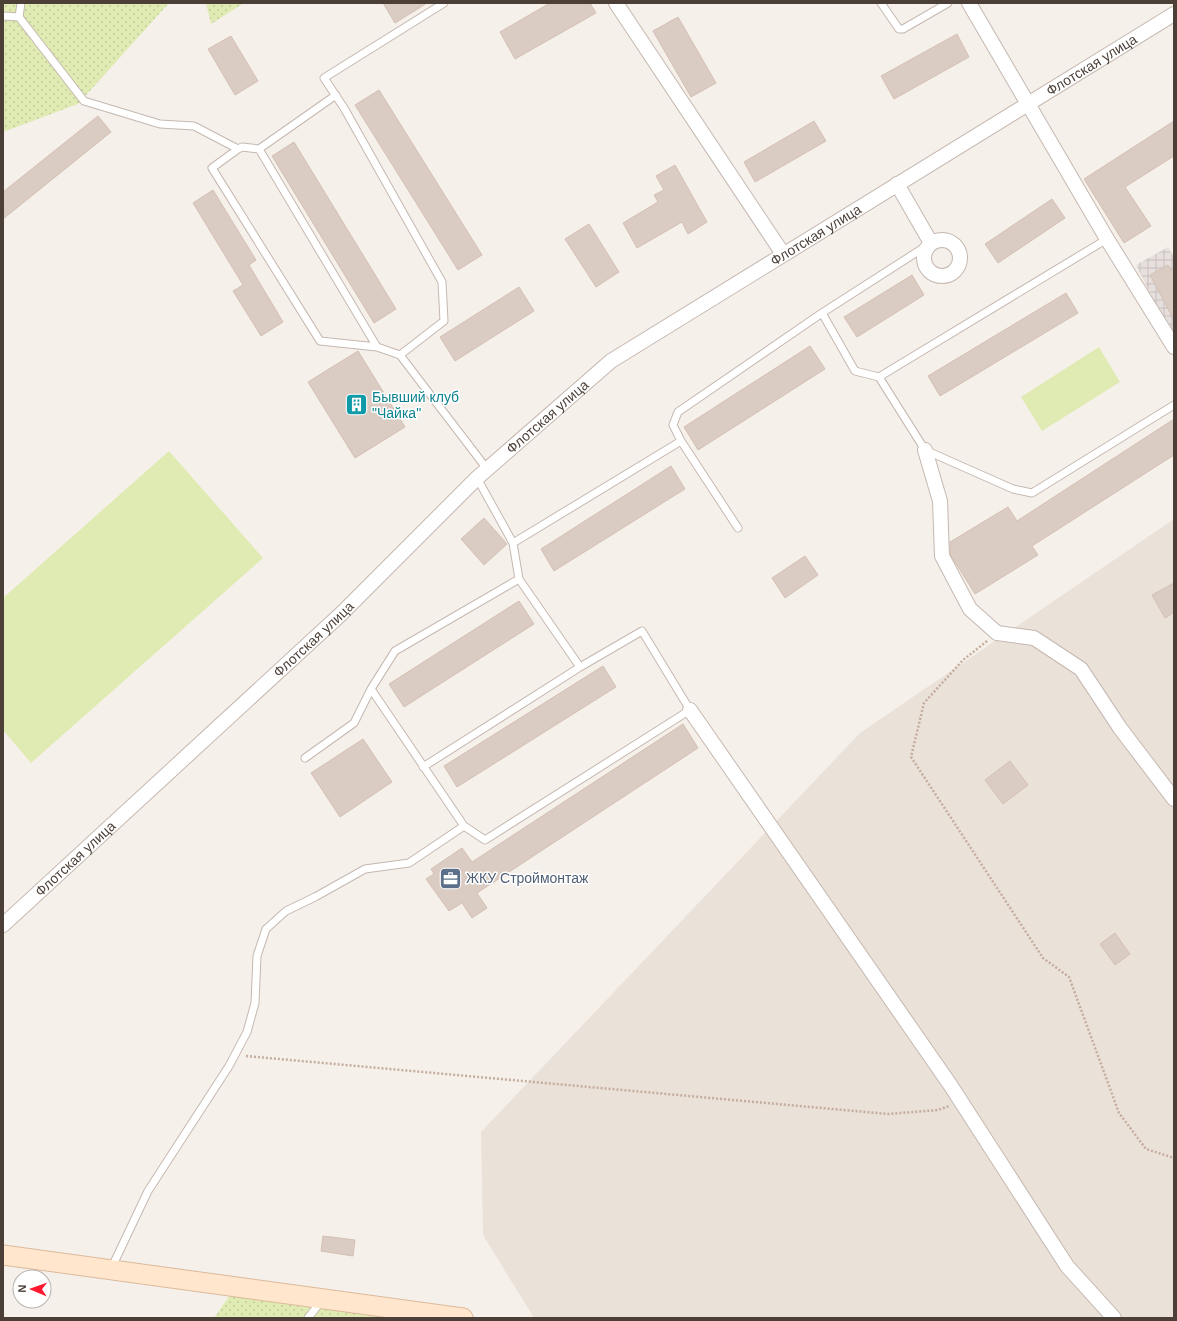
<svg xmlns="http://www.w3.org/2000/svg" width="1177" height="1321" viewBox="0 0 1177 1321" font-family="Helvetica,sans-serif">
<defs>
<pattern id="industrial-grid" width="8" height="8" patternUnits="userSpaceOnUse"><rect width="8" height="8" fill="#e6dfdc"/><path d="M0 4h8M4 0v8" fill="none" stroke="#c7c0be"/></pattern>
<pattern id="park-dots" width="8" height="8" patternUnits="userSpaceOnUse"><rect width="8" height="8" fill="#e0ebb3"/><path d="M2 2h.1M6 6h.1" fill="none" stroke="#c2cb9b" stroke-width="1.8" stroke-linecap="round"/></pattern>
</defs>
<rect width="100%" height="100%" fill="#f6f0eb"/>
<path fill="#eae1d9" d="M 1174,519 L 1174,1318 L 534,1318 L 483,1235 L 481,1132 L 860,733 Z"/>
<path fill="url(#industrial-grid)" d="M 1168,247 L 1174,257 L 1174,341 L 1136,265 Z"/>
<path fill="#e0ebb3" d="M 1099,347 L 1120,382 L 1042,431 L 1021,397 Z
M 169,451 L 263,558 L 31,763 L 3,730 L 3,598 Z"/>
<path fill="url(#park-dots)" d="M 3,3 L 169,3 L 78,104 L 3,132 Z
M 206,3 L 244,3 L 211,24 Z
M 232,1292 L 393,1318 L 214,1318 Z"/>
<path fill="#dbccc3" stroke="#d4bfb3" d="M 383,3 L 427,3 L 395,23 Z
M 550,3 L 590,3 L 596,13 L 515,59 L 500,32 Z
M 678,17 L 716,83 L 691,97 L 653,31 Z
M 957,34 L 969,57 L 894,99 L 881,76 Z
M 231,36 L 258,81 L 235,95 L 208,49 Z
M 379,90 L 482,255 L 458,270 L 355,105 Z
M 98,116 L 111,132 L 3,219 L 3,192 Z
M 814,121 L 826,141 L 755,182 L 744,162 Z
M 1174,121 L 1174,156 L 1125,187 L 1151,226 L 1124,243 L 1084,179 Z
M 294,142 L 396,309 L 374,323 L 272,156 Z
M 675,165 L 707,222 L 688,234 L 682,222 L 637,248 L 623,223 L 658,202 L 654,195 L 664,190 L 656,176 Z
M 213,190 L 256,260 L 249,265 L 283,322 L 261,336 L 233,291 L 243,285 L 193,203 Z
M 1052,199 L 1065,218 L 998,263 L 985,244 Z
M 589,224 L 619,272 L 596,287 L 565,239 Z
M 1168,265 L 1174,275 L 1174,320 L 1150,275 Z
M 912,275 L 924,295 L 857,337 L 844,317 Z
M 519,287 L 534,311 L 455,361 L 440,337 Z
M 1066,293 L 1078,313 L 940,396 L 928,376 Z
M 810,346 L 825,369 L 698,450 L 684,427 Z
M 358,351 L 405,427 L 355,458 L 308,382 Z
M 1174,419 L 1174,455 L 1032,546 L 1038,555 L 975,594 L 950,554 L 950,542 L 1008,507 L 1017,521 Z
M 671,466 L 685,489 L 554,571 L 541,549 Z
M 484,518 L 507,544 L 484,565 L 461,539 Z
M 805,556 L 818,575 L 785,598 L 772,578 Z
M 1174,583 L 1174,612 L 1165,618 L 1152,595 Z
M 519,601 L 534,624 L 404,707 L 389,684 Z
M 603,666 L 616,687 L 457,787 L 444,766 Z
M 683,724 L 698,748 L 477,893 L 487,908 L 472,918 L 462,903 L 449,911 L 426,879 L 434,874 L 431,869 L 462,848 L 472,862 Z
M 363,739 L 392,782 L 340,817 L 311,773 Z
M 1010,761 L 1028,785 L 1003,804 L 985,780 Z
M 1115,933 L 1130,954 L 1115,965 L 1100,944 Z
M 323,1236 L 355,1240 L 353,1256 L 321,1251 Z"/>
<g fill="none" stroke-linecap="round" stroke-linejoin="round">
<defs>
<path id="lane" d="M 21,3 L 19,17 L 84,101 L 160,124 L 194,126 L 238,149 L 212,168 L 320,341 L 377,347 L 400,355 L 487,469
M 881,3 L 899,29 L 903,29 L 948,3
M 3,16 L 19,17
M 238,149 L 242,147 L 259,149 L 336,95
M 259,149 L 377,347
M 822,313 L 855,371 L 879,377 L 925,450 L 1013,489 L 1032,493 L 1174,405
M 400,355 L 444,321 L 442,282 L 344,108 L 324,78 L 444,3
M 879,377 L 1107,239
M 681,441 L 673,425 L 678,412 L 822,313 L 931,243
M 477,478 L 513,543 L 519,579 L 580,667 L 642,631 L 690,710 L 485,840 L 464,826 L 371,689 L 395,651 L 519,579
M 513,543 L 681,441 L 738,528
M 305,758 L 354,723 L 371,689
M 423,767 L 580,667
M 111,1269 L 148,1191 L 229,1066 L 247,1032 L 255,1003 L 257,956 L 266,929 L 286,911 L 315,897 L 365,869 L 409,863 L 464,826
M 308,1318 L 322,1300"/>
<g id="street">
<path d="M 616,3 L 783,254"/>
<path d="M 969,3 L 1107,239 L 1174,347"/>
<path d="M 897,184 L 931,243"/>
<circle cx="942" cy="258" r="18"/>
<path d="M 925,450 L 940,501 L 942,556 L 970,609 L 997,633 L 1034,638 L 1081,669 L 1120,728 L 1174,799"/>
<path d="M 690,710 L 951,1086 L 1067,1266 L 1114,1318"/>
<path id="s1" d="M 3,925 L 341,614 L 477,478 L 611,361 L 1174,14"/>
</g>
<path id="secondary" d="M 3,1255 L 463,1318"/>
</defs>
<use href="#lane" stroke="#c5b8b0" stroke-width="9"/>
<use href="#street" stroke="#c5b8b0" stroke-width="16"/>
<use href="#secondary" stroke="#dbba9c" stroke-width="21"/>
<path stroke="#c5ad9d" stroke-width="2.5" stroke-dasharray="2 2" stroke-linecap="butt" d="M 987,641 L 963,660 L 924,703 L 911,757 L 1043,958 L 1069,977 L 1119,1113 L 1146,1149 L 1174,1158
M 246,1056 L 888,1114 L 938,1110 L 949,1106"/>
<use href="#lane" stroke="#fff" stroke-width="7"/>
<use href="#street" stroke="#fff" stroke-width="14"/>
<use href="#secondary" stroke="#ffe6cc" stroke-width="19"/>
</g>
<defs>
<symbol id="building-square" viewBox="-11 -11 22 22"><rect x="-9" y="-9" width="18" height="18" rx="4" fill="#0f9aa8" stroke="#fff"/><path d="M-4-6H4V6H1V3H-1V6H-4ZM-2.5-4.3h1.7v1.8h-1.7ZM.8-4.3h1.7v1.8H.8ZM-2.5-1h1.7V.8h-1.7ZM.8-1h1.7V.8H.8Z" fill="#fff"/></symbol>
<symbol id="office-square" viewBox="-11 -11 22 22"><rect x="-9" y="-9" width="18" height="18" rx="4" fill="#5c6f8a" stroke="#fff"/><path d="M-6-3h4V-5.5h4V-3h4V5H-6ZM-1-4.5V-3h2v-1.5ZM-6 0V1H6V0Z" fill="#fff"/></symbol>
</defs>
<g fill-rule="evenodd">
<use href="#building-square" x="344" y="392" width="25" height="25"/>
<use href="#office-square" x="438" y="866" width="25" height="25"/>
</g>
<g text-anchor="middle" dominant-baseline="central" stroke-width="3" stroke-linejoin="round" paint-order="stroke">
<g font-size="14" fill="#4b3f38" stroke="#fff">
<text stroke="none"><textPath href="#s1" startOffset="1394">Флотская улица</textPath></text>
<text stroke="none"><textPath href="#s1" startOffset="1070">Флотская улица</textPath></text>
<text stroke="none"><textPath href="#s1" startOffset="745">Флотская улица</textPath></text>
<text stroke="none"><textPath href="#s1" startOffset="422">Флотская улица</textPath></text>
<text stroke="none"><textPath href="#s1" startOffset="98">Флотская улица</textPath></text>
</g>
<g font-size="14" fill="#0d838f" stroke="#fff" text-anchor="start">
<text x="372" y="397">Бывший клуб<tspan x="372" dy="16">"Чайка"</tspan></text>
</g>
<g font-size="14" fill="#4e5e75" stroke="#fff" text-anchor="start">
<text x="466" y="878">ЖКУ Строймонтаж</text>
</g>
</g>
<rect width="1177" height="1321" fill="none" stroke="#4b3f38" stroke-width="8"/>
<g transform="translate(32 1289) rotate(272)"><circle r="19" fill="#ffffff" stroke="#b7b2af"/>
<path d="M0-3L7 15L0 10L-7 15Z" fill="#ff1930"/>
<text y="-6" font-size="11" font-weight="bold" text-anchor="middle" fill="#4b3f38">N</text>
</g>
</svg>
